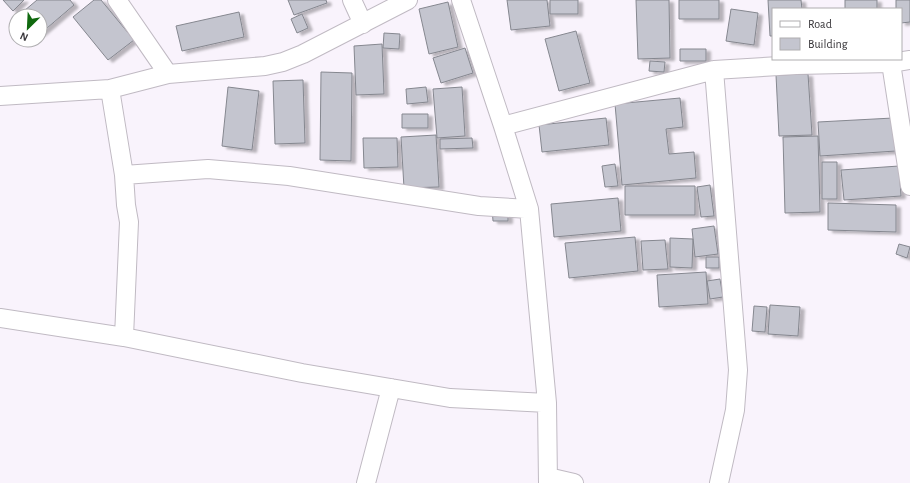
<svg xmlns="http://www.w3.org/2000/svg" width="910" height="483" viewBox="0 0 910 483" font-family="'Alegreya Sans',sans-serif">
<defs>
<filter id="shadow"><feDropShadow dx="4.5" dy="2.5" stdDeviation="1" flood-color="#0004"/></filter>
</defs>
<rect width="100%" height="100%" fill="#f9f3fc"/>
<path fill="#c4c5cf" stroke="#85878f" filter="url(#shadow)" d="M 3,0 L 24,0 L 13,11 Z
M 37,0 L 70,0 L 74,5 L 40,34 L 40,16 L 18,16 Z
M 94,0 L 101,0 L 134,40 L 108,60 L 73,17 Z
M 288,0 L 326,0 L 327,3 L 294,15 Z
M 507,0 L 547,0 L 550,26 L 511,30 Z
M 550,0 L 578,0 L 578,14 L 550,14 Z
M 636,0 L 669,0 L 670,58 L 638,59 Z
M 679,0 L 719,0 L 719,19 L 679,19 Z
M 768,0 L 801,0 L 802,9 L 773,9 L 773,36 L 770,36 Z
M 845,0 L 877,0 L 877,9 L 845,9 Z
M 896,0 L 910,0 L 910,22 L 901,23 L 901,9 L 896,9 Z
M 448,2 L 458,47 L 429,54 L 419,9 Z
M 731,9 L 758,13 L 754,45 L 726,41 Z
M 239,12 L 244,37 L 182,51 L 176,26 Z
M 302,14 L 308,28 L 297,33 L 291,19 Z
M 576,31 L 590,83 L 559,91 L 545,39 Z
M 384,33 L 400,34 L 399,49 L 383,48 Z
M 382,44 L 384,94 L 356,95 L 354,46 Z
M 465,48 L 473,73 L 441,83 L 433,58 Z
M 680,49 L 706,49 L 706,61 L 680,61 Z
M 650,61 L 665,62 L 664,72 L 649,71 Z
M 321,72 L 352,73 L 351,161 L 320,160 Z
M 808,74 L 812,135 L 779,136 L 776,75 Z
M 303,80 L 305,143 L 275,144 L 273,81 Z
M 228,87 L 259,91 L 252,150 L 222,146 Z
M 426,87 L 428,102 L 407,104 L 406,89 Z
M 462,87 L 465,136 L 437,138 L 433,89 Z
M 680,98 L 683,127 L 666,129 L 669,154 L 694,152 L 696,178 L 622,185 L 615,104 Z
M 402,114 L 428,114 L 428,128 L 402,128 Z
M 606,118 L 609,145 L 542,152 L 539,125 Z
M 893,118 L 896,151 L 820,156 L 818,122 Z
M 436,135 L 439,187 L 404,188 L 401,137 Z
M 818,136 L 820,212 L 785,213 L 783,137 Z
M 363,138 L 397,138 L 398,167 L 364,168 Z
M 472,138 L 473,148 L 440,149 L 440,139 Z
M 822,162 L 837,162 L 837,199 L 822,199 Z
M 615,164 L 618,186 L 605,187 L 602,166 Z
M 899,166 L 901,196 L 844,200 L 841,170 Z
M 710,185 L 714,216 L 701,217 L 697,187 Z
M 625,186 L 695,186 L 695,215 L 625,215 Z
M 618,198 L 621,231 L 554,237 L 551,204 Z
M 828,203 L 896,205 L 896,232 L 828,230 Z
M 492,208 L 508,208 L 508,221 L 493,221 Z
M 714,226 L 718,254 L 695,257 L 692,229 Z
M 635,237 L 638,271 L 569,278 L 565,243 Z
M 670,238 L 693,239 L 692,268 L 670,267 Z
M 665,240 L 668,269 L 643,270 L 641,241 Z
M 899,244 L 910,247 L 907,258 L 896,254 Z
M 706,257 L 719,257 L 719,268 L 706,268 Z
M 706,272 L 708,304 L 659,307 L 657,275 Z
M 720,279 L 723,297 L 710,299 L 707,281 Z
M 770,305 L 800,307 L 798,336 L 768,334 Z
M 754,306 L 767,307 L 765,332 L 752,331 Z"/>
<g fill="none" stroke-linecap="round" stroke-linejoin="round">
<defs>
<path id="minor" d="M 117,0 L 168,74
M 352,0 L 363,24
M 461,0 L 503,126 L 529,209 L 547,403 L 548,483
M 891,63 L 910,186
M 714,70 L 738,370 L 735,410 L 719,483
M 110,89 L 124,175 L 126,205 L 129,222 L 124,337
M 0,96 L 110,89 L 168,74 L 265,66 L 283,62 L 303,54 L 408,0
M 503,126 L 714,70 L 796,65 L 891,63 L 910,60
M 124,175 L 208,169 L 289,176 L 479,206 L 529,209
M 0,318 L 124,337 L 302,373 L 450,398 L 547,403
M 548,477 L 574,483
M 366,483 L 391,388"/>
</defs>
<use href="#minor" stroke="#c0bac3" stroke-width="20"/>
<use href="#minor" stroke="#fff" stroke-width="18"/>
</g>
<rect x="772" y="8" width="130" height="52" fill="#ffffff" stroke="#afaeb0"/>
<rect x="780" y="21" width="20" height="6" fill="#ffffff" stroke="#afaeb0"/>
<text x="808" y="28" font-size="12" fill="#373539">Road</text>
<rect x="780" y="38" width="20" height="12" fill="#c4c5cf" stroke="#afaeb0"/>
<text x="808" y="48" font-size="12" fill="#373539">Building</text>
<g transform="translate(28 28) rotate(204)"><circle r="19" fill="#ffffff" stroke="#afaeb0"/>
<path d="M0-3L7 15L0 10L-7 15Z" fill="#10690f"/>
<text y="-6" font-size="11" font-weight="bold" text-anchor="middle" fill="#373539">N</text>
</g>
</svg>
